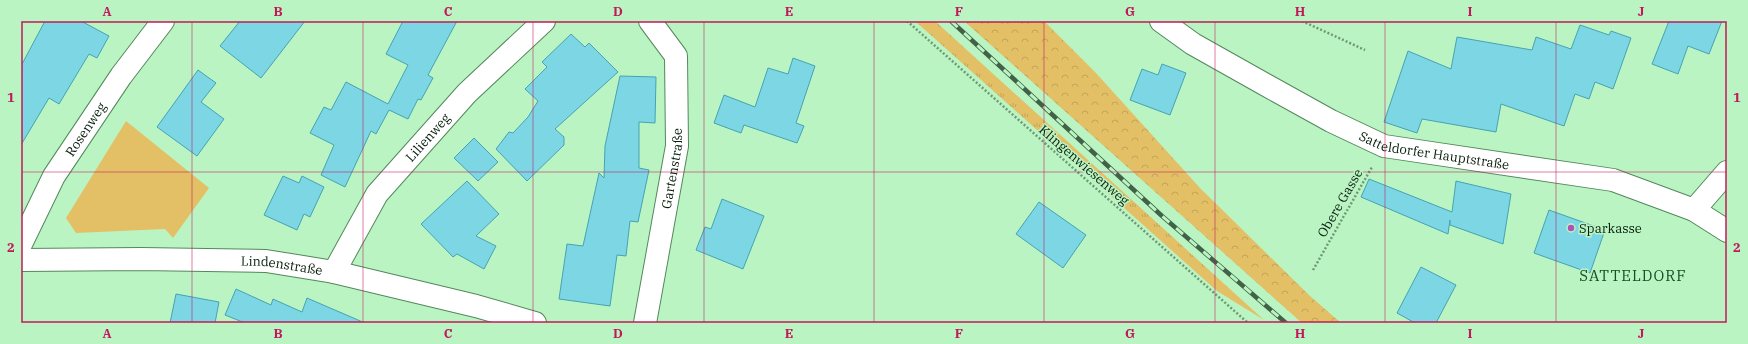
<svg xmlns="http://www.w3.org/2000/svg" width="1748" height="344" viewBox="0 0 1748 344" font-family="'IBM Plex Serif',serif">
<defs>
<pattern id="grass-tufts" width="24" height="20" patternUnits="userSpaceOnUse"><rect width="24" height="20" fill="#e3c066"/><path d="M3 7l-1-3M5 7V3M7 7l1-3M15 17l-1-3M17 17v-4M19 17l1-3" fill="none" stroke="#c1a557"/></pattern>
<pattern id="forest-crowns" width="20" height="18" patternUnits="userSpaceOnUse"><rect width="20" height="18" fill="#e3c066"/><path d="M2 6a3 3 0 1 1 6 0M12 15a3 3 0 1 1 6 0" fill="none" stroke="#c1a557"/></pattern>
</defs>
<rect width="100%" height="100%" fill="#bbf4c3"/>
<path fill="url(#grass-tufts)" d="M 915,21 L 935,21 L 1264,320 L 1217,291 Z"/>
<path fill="url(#forest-crowns)" d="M 964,21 L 1044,21 L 1096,73 L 1200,188 L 1310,296 L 1341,323 L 1302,323 Z"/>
<path fill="#e3c066" d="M 126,121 L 209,188 L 173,238 L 165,229 L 76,233 L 66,218 Z"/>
<path fill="#7cd6e4" stroke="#46a3b1" d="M 45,21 L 81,21 L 109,36 L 97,58 L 89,54 L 59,104 L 49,98 L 21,145 L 21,66 Z
M 240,21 L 305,21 L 261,78 L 220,46 Z
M 403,21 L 457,21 L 428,75 L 433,78 L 421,100 L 418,99 L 408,119 L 389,110 L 376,134 L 371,131 L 345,187 L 321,175 L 334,145 L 310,133 L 324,107 L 331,110 L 346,82 L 388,104 L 408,65 L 386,54 Z
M 1669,21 L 1722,21 L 1709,54 L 1688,46 L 1678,74 L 1652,64 Z
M 1580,25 L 1609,35 L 1611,31 L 1631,38 L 1613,89 L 1595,82 L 1589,99 L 1575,94 L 1564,126 L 1501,104 L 1496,132 L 1422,119 L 1417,133 L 1384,122 L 1408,51 L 1451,69 L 1457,37 L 1532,50 L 1536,37 L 1571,49 Z
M 571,34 L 585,47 L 589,43 L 618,72 L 555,129 L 564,137 L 564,145 L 527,181 L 496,149 L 509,132 L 513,133 L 528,117 L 538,101 L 525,89 L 547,67 L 542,62 Z
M 793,58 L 815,66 L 796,123 L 804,126 L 797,143 L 744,125 L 741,133 L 714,123 L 724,95 L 755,107 L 768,68 L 788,74 Z
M 1162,64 L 1186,73 L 1170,115 L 1130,100 L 1142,69 L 1158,75 Z
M 198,70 L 216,83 L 201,102 L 224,119 L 197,156 L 157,127 Z
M 620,76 L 656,77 L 655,123 L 639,122 L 639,168 L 649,170 L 638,222 L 630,221 L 626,256 L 617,255 L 610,306 L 559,299 L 567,244 L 583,246 L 599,173 L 604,178 L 605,146 Z
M 474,138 L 498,162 L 478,181 L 454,158 Z
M 283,176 L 299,183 L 302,176 L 324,187 L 310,217 L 304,214 L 297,230 L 264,215 Z
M 1369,179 L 1452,212 L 1456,181 L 1511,194 L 1503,244 L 1450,225 L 1450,220 L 1448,234 L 1361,197 Z
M 467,181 L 499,214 L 476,236 L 496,246 L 484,269 L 457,254 L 453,257 L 421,224 Z
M 722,199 L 764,216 L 743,269 L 696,250 L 705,227 L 711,229 Z
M 1039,202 L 1086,235 L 1063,268 L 1016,234 Z
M 1549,210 L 1605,230 L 1590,273 L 1534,253 Z
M 1421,267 L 1456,285 L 1436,323 L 1415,323 L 1397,313 Z
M 236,289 L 271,305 L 273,299 L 302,312 L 307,298 L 365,323 L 245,323 L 225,315 Z
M 176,294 L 219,302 L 215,323 L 170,323 Z"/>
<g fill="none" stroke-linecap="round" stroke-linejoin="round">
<defs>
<g id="minor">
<path id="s1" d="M 1161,21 L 1193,44 L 1266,85 L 1331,121 L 1384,146 L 1613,180 L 1694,210 L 1727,231"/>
<path d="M 1694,210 L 1727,172"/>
<path id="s2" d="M 21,244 L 54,176 L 121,76 L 163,21"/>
<path id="s3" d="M 21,260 L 141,259 L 266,261 L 334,272 L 476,306 L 535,323"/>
<path id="s4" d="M 334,272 L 377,194 L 467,93 L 544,21"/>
<path id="s5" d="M 645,323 L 677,146 L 676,56 L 650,21"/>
</g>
</defs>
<use href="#minor" stroke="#53885c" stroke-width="24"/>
<path stroke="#6f9976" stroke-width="2.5" stroke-dasharray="2 2" stroke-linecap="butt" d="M 907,21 L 1248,323
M 1302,21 L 1365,50
M 1313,270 L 1372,167"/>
<use href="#minor" stroke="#fff" stroke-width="22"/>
<defs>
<path id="rail" d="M 951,21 L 1162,216 L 1286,323"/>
</defs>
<use href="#rail" stroke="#416247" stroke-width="4.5"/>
<use href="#rail" stroke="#bbf4c3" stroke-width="3" stroke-dasharray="9" stroke-linecap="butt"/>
</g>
<path fill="none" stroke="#c2185b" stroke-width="1" stroke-opacity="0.55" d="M 192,21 L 192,323M 363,21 L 363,323M 533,21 L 533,323M 704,21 L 704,323M 874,21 L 874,323M 1044,21 L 1044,323M 1215,21 L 1215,323M 1385,21 L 1385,323M 1556,21 L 1556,323M 21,172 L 1727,172"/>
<circle fill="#b54fb2" stroke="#bbf4c3" stroke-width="1.5" cx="1571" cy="228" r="4"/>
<g text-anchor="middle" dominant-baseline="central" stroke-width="3" stroke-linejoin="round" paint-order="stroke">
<g font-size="13" fill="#081e0d" stroke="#bbf4c3">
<text stroke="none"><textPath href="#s2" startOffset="132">Rosenweg</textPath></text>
<text stroke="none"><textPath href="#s4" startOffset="165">Lilienweg</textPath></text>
<text stroke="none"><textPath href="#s1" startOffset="306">Satteldorfer Hauptstraße</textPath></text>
<text transform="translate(1084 165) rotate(41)">Klingenwiesenweg</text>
<text stroke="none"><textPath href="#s5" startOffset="157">Gartenstraße</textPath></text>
<text transform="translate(1340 203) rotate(-60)">Obere Gasse</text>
<text stroke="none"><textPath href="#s3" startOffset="261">Lindenstraße</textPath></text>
</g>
<g font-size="13" fill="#081e0d" stroke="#bbf4c3" text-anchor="start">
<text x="1579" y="228">Sparkasse</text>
</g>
<g font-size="15" letter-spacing="1" fill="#174e25" stroke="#bbf4c3">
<text x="1633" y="275">SATTELDORF</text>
</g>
</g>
<rect width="1748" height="344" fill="none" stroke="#bbf4c3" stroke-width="44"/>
<rect x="22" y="22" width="1704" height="300" fill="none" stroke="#c2185b" stroke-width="1.5"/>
<g font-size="13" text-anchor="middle" font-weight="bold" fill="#c2185b">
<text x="107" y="16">A</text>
<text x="278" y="16">B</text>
<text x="448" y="16">C</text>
<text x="618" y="16">D</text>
<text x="789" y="16">E</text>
<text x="959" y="16">F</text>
<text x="1130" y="16">G</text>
<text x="1300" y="16">H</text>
<text x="1470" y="16">I</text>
<text x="1641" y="16">J</text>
<text x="11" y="102">1</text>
<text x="1737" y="102">1</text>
<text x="11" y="252">2</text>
<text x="1737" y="252">2</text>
<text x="107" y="338">A</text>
<text x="278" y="338">B</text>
<text x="448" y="338">C</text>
<text x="618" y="338">D</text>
<text x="789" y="338">E</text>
<text x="959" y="338">F</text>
<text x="1130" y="338">G</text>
<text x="1300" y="338">H</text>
<text x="1470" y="338">I</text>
<text x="1641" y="338">J</text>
</g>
</svg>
